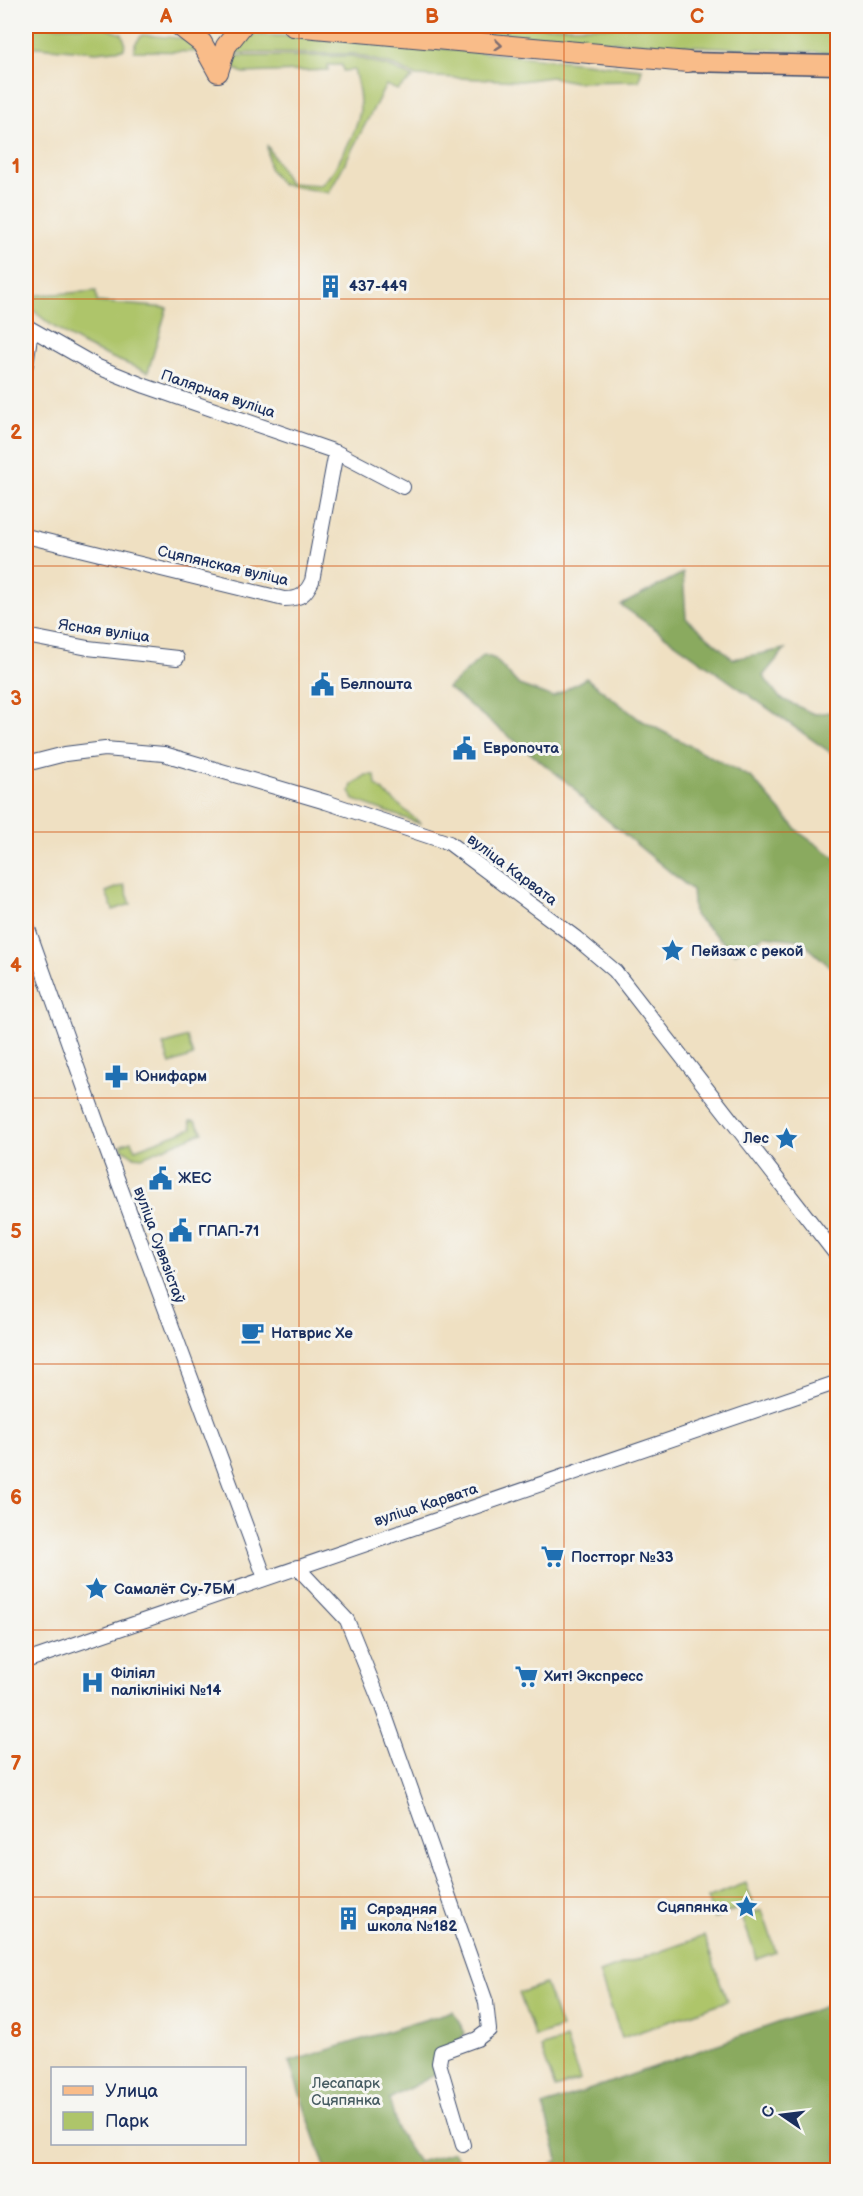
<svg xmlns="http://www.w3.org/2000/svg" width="863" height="2196" viewBox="0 0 863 2196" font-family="'Balsamiq Sans',sans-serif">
<rect width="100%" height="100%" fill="#f6f6f2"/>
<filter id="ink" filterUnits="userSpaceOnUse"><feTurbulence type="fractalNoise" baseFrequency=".0167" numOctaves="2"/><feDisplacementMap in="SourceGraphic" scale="12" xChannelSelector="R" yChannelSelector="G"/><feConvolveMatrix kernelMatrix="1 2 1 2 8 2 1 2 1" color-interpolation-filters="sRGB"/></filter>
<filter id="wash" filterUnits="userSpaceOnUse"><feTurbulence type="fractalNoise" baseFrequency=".008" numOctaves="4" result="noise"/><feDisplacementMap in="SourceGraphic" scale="24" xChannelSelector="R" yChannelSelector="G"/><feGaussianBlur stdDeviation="1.35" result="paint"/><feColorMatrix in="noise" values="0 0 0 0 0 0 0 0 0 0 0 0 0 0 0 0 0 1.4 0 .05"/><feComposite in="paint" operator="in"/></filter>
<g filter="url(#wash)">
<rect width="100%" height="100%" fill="#efe0c2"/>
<path fill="#aec56a" stroke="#647a64" stroke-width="1.5" d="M 26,26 L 100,26 L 122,34 L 125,42 L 124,49 L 96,52 L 26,46 Z
M 837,26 L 837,53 L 496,36 L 427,27 Z
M 142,35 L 191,39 L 205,52 L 134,51 L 135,44 Z
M 251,35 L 343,38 L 642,69 L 639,81 L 575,82 L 551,77 L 521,81 L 416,76 L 395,66 L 354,54 L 231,53 L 243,37 Z
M 230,56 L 352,56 L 393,68 L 413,78 L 397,90 L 386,85 L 329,193 L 281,184 L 269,168 L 267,145 L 289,183 L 321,185 C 332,175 338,163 345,150 C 362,120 364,104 354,70 L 343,71 L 342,65 L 328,65 L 328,70 L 243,73 L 233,68 Z
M 96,291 L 97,302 L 167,308 L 148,372 C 103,355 59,338 26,303 L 26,296 Z
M 366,775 L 375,775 L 376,785 L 421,824 L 354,800 L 350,791 L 352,785 Z
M 124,885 L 131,904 L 113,910 L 106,892 Z
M 187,1037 L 193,1056 L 170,1064 L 163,1045 Z
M 190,1121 L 195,1121 L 203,1132 L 142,1157 L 133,1156 L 122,1148 L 122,1144 L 131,1141 L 135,1149 L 192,1128 Z
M 746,1883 L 753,1903 L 714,1918 L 707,1898 Z
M 762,1910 L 776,1952 L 757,1959 L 742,1917 Z
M 704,1936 L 727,2001 L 622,2038 L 599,1973 Z
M 545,1984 L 561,2028 L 535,2037 L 519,1993 Z
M 566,2039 L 580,2080 L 555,2088 L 541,2048 Z"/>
<path fill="#8aaa5e" stroke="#526c5e" stroke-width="1.5" d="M 683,573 L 686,618 L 733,659 L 785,649 L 763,676 L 780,698 L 814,714 L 837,711 L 837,757 L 621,605 Z
M 484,655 L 495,659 L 519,685 L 553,697 L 586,678 L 639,719 L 752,778 L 800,833 L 837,859 L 837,973 L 800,940 L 764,936 L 735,953 L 694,915 L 692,890 L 585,802 L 574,788 L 448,688 Z
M 837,2002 L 837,2170 L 545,2170 L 558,2159 L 543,2106 Z
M 453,2011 L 465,2033 L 433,2076 L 389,2099 L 398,2132 L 418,2162 L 453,2152 L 466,2170 L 326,2170 L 289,2062 Z"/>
</g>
<g filter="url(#ink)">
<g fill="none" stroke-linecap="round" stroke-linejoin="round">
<defs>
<path id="minor" d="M 26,326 L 98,367 L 145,386 L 336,452 L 403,487
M 26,365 L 31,329
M 26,536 L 284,599 C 301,599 305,595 312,581 L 336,452
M 26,636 L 88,648 L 177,658
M 26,764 L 65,754 L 105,749 L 164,754 L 326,802 L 449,843 L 576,938 L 615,971 L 838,1257
M 26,923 L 107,1151 L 265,1578
M 297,1567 L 347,1620 L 381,1704 L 486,2002 L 489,2030 L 477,2039 L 441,2052 L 439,2063 L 463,2145
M 26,1661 L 838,1382"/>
<path id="major" d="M 688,62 L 838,65"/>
<path id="highway" d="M 180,26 L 202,43 L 218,72
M 293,26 L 688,62
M 218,72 L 226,46 L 242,26"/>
</defs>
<use href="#minor" stroke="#3b4a6d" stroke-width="16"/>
<use href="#major" stroke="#3b4a6d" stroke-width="21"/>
<use href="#highway" stroke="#3b4a6d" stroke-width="22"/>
<use href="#minor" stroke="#fff" stroke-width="14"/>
<use href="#major" stroke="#f9bc89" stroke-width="18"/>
<use href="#highway" stroke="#f9bc89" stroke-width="20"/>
</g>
<defs><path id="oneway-chevron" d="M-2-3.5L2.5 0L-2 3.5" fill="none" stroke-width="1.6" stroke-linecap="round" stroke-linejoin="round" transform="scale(1.5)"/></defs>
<use stroke="#7f6e71" href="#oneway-chevron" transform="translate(498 45) rotate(6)"/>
</g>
<path fill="none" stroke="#d45514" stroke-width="1.5" stroke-opacity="0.55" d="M 299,26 L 299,2170M 564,26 L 564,2170M 26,299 L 838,299M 26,566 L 838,566M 26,832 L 838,832M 26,1098 L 838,1098M 26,1364 L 838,1364M 26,1630 L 838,1630M 26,1897 L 838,1897"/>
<defs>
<symbol id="building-bare" viewBox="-9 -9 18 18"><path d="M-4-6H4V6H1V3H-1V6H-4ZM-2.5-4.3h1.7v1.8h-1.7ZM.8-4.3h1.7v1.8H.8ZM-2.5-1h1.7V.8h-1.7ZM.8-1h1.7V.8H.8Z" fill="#1f6fb2" stroke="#f6f6f2" stroke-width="2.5" paint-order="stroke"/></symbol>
<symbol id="civic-bare" viewBox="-9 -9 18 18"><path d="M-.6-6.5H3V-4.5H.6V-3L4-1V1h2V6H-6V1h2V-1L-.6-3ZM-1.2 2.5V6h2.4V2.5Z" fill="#1f6fb2" stroke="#f6f6f2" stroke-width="2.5" paint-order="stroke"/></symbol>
<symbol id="sight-bare" viewBox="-9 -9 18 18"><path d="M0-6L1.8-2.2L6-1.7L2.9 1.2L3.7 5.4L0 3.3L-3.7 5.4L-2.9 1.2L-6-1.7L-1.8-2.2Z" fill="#1f6fb2" stroke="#f6f6f2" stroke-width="2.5" paint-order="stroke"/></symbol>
<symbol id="pharmacy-bare" viewBox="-9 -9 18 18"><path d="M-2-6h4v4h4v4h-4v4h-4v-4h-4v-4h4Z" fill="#1f6fb2" stroke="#f6f6f2" stroke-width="2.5" paint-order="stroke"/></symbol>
<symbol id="cafe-bare" viewBox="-9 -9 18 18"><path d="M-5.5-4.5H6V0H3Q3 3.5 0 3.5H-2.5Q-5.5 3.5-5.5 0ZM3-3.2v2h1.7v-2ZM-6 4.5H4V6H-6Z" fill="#1f6fb2" stroke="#f6f6f2" stroke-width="2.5" paint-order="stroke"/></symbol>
<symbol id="supermarket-bare" viewBox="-9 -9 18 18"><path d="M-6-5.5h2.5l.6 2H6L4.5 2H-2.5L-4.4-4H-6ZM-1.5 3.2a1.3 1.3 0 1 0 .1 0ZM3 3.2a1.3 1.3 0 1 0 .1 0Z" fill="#1f6fb2" stroke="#f6f6f2" stroke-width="2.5" paint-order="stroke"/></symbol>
<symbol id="hospital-bare" viewBox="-9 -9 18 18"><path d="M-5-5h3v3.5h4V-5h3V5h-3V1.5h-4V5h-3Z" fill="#1f6fb2" stroke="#f6f6f2" stroke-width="2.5" paint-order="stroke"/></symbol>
</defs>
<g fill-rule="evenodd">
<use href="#building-bare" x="314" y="270" width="33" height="33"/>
<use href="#civic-bare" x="306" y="668" width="33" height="33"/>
<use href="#civic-bare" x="448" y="732" width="33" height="33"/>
<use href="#sight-bare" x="656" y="934" width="33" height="33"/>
<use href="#pharmacy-bare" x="100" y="1060" width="33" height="33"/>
<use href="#sight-bare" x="770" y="1122" width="33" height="33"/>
<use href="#civic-bare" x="144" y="1162" width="33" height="33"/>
<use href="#civic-bare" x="164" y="1214" width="33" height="33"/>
<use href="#cafe-bare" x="236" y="1316" width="33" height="33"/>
<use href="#supermarket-bare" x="536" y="1540" width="33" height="33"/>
<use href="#sight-bare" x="80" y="1572" width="33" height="33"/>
<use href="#supermarket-bare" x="510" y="1660" width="33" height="33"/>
<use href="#hospital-bare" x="76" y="1666" width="33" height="33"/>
<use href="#sight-bare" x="730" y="1890" width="33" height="33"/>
<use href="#building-bare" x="332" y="1902" width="33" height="33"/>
</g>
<g text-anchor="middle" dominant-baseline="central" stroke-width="6" stroke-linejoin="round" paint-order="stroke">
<g font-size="15" font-weight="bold" fill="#1b2f5e" stroke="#f6f6f2" text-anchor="start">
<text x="349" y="286">437-449</text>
<text x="340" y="684">Белпошта</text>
<text x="483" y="748">Европочта</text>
<text x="691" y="951">Пейзаж с рекой</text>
<text x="135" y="1076">Юнифарм</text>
<text x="769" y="1138" text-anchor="end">Лес</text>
<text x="178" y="1178">ЖЕС</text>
<text x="198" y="1231">ГПАП-71</text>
<text x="271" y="1333">Натврис Хе</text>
<text x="571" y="1557">Постторг №33</text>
<text x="114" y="1589">Самалёт Су-7БМ</text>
<text x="111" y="1673">Філіял<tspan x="111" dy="17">паліклінікі №14</tspan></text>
<text x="544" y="1676">Хит! Экспресс</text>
<text x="728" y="1907" text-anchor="end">Сцяпянка</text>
<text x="367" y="1909">Сярэдняя<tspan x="367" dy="17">школа №182</tspan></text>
</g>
<g font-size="15" fill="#1b2f5e" stroke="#f6f6f2">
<text transform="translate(218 394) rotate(19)">Палярная вуліца</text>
<text transform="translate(223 566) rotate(13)">Сцяпянская вуліца</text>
<text transform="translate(104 631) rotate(8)">Ясная вуліца</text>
<text transform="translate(512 870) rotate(37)">вуліца Карвата</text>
<text transform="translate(159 1245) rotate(70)">вуліца Сувязістаў</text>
<text transform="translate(426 1505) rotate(-18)">вуліца Карвата</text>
</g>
<g font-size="15" fill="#475c62" stroke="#f6f6f2">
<text x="346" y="2083">Лесапарк<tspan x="346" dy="17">Сцяпянка</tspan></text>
</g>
</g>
<rect width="863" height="2196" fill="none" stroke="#f6f6f2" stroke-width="66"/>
<rect x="51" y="2067" width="195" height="78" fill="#f6f6f2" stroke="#9ea6b7" stroke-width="1.5"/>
<rect x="63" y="2086" width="30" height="9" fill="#f9bc89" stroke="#9ea6b7" stroke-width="1.5"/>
<text x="105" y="2097" font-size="18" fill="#1b2f5e">Улица</text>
<rect x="63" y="2112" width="30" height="18" fill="#aec56a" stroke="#9ea6b7" stroke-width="1.5"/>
<text x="105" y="2127" font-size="18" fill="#1b2f5e">Парк</text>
<g transform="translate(782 2115) rotate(284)" stroke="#f6f6f2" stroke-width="4.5" paint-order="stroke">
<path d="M0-4.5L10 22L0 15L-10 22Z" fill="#1b2f5e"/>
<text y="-9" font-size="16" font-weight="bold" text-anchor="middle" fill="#1b2f5e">С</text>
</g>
<rect x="33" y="33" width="797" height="2130" fill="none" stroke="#d45514" stroke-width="2"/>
<g font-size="20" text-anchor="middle" font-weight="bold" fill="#d45514">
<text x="166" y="23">A</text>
<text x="432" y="23">B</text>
<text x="697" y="23">C</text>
<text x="16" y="173">1</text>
<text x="16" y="439">2</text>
<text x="16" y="705">3</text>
<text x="16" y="972">4</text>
<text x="16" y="1238">5</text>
<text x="16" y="1504">6</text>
<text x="16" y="1770">7</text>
<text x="16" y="2037">8</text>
</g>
</svg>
